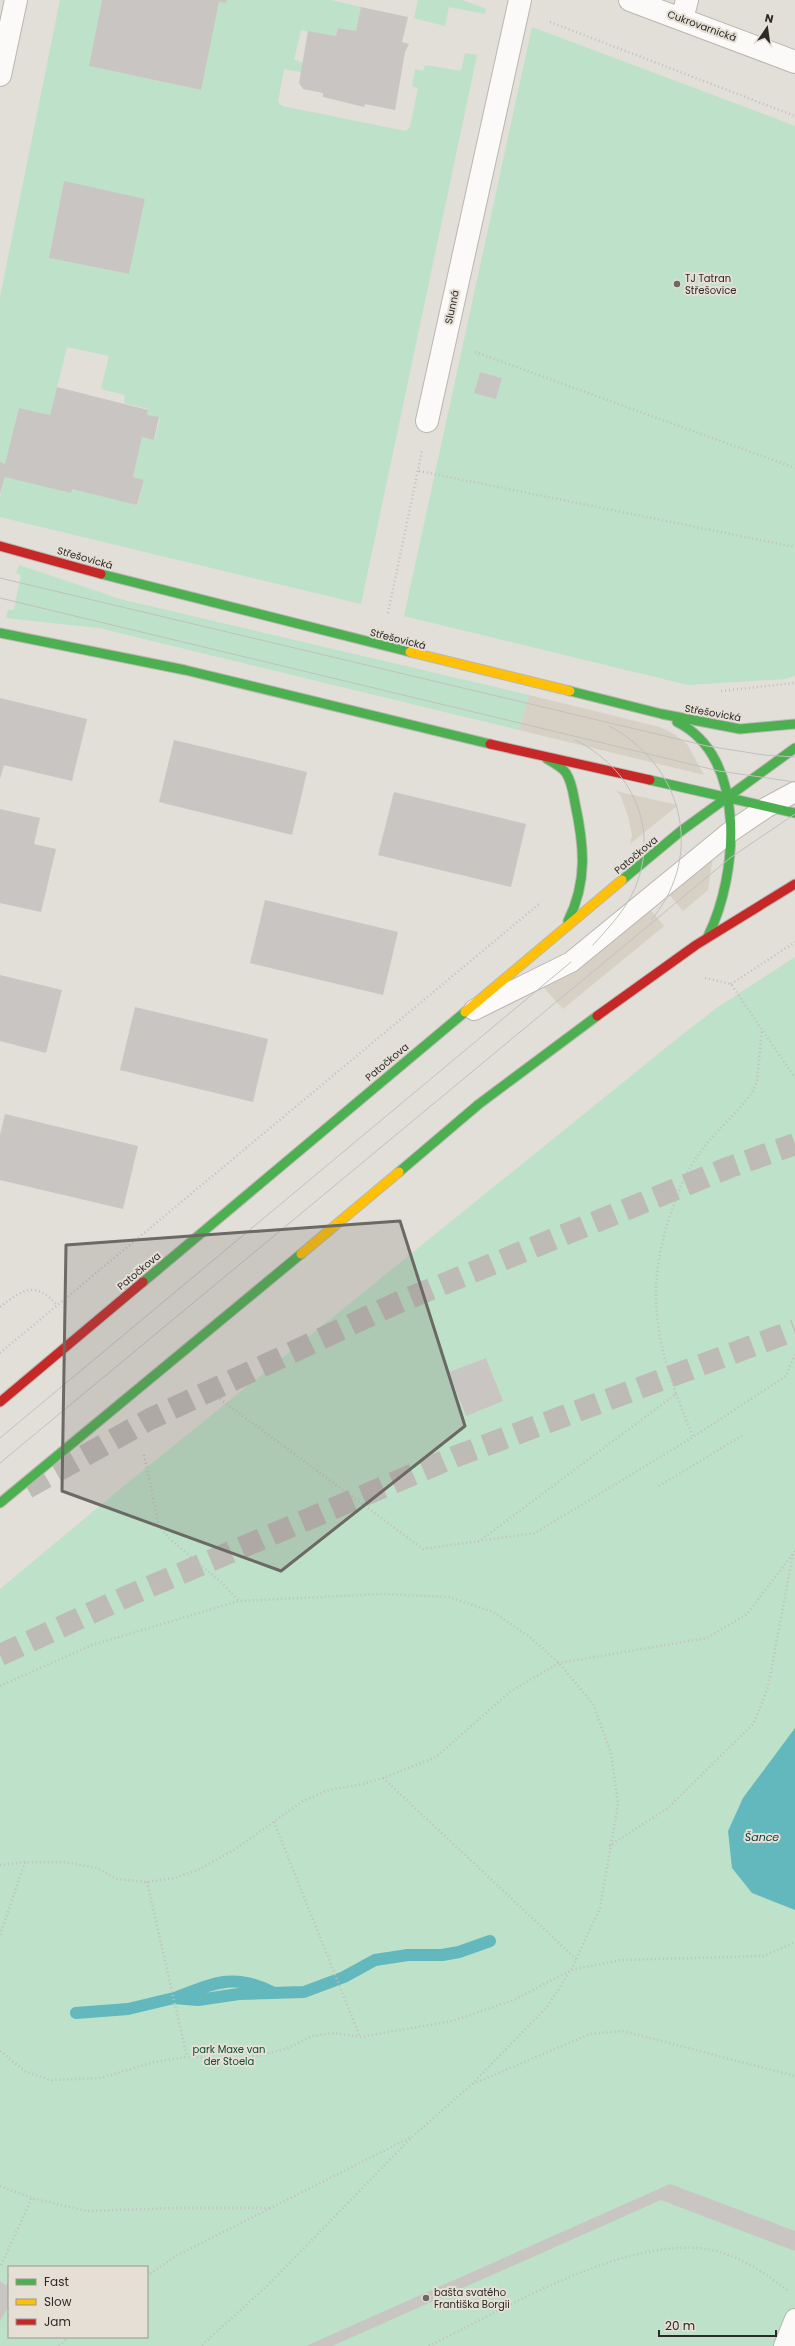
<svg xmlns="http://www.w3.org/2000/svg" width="795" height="2346" viewBox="0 0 795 2346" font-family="Poppins,sans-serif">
<rect width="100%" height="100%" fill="#e2ded8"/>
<path fill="#d7d0c4" d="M 529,695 L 660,727 L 674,734 L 687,744 L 704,775 L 519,730 Z
M 615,791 L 678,805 L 630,844 L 632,835 L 628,816 L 620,794 Z
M 714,849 L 708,890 L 683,911 L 656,879 Z
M 637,894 L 664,926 L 563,1009 L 535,978 Z"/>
<path fill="#bde1c9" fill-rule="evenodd" d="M 60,0 L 102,0 L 89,66 L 200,90 L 219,2 L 226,3 L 227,0 L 331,0 L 361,7 L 356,31 L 338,28 L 336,36 L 301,30 L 294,60 L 304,63 L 301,72 L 284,69 L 278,102 L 282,106 L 406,131 L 410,127 L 418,88 L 412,86 L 415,69 L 423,71 L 425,65 L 461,71 L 465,53 L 477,55 L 361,604 L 0,517 L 0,497 L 5,477 L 72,489 L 138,505 L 144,480 L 133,477 L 142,437 L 155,440 L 160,418 L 147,415 L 148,409 L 124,403 L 125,395 L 101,389 L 109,356 L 67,347 L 50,415 L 19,408 L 5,464 L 0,462 L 0,297 ZM 64,182 L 145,199 L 129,274 L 49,258 Z
M 418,0 L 462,0 L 486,9 L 485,14 L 449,7 L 445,26 L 414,18 Z
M 532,27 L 795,126 L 795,676 L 786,679 L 688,685 L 404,616 ZM 480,372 L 502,378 L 496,398 L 474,393 Z
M 19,565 L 120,599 L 529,695 L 519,730 L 99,628 L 6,618 L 8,610 L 14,610 L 21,575 L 16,573 Z
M 795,957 L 795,1728 L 786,1742 L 752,1893 L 795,1910 L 795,2346 L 0,2346 L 0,2293 L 6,2285 L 0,2281 L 0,1589 L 125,1485 L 673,1042 L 718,1007 ZM 486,1358 L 502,1401 L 466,1415 L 449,1372 ZM 9,2267 L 147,2267 L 147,2337 L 9,2337 Z"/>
<path fill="#62b8bc" d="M 795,1728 L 795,1910 L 752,1893 L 732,1868 L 728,1831 L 743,1798 Z"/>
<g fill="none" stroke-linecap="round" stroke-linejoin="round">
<path stroke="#62b8bc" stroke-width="12" d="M 177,1997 C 214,1983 234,1973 272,1992
M 76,2013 L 128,2009 L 174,1998 L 198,2000 L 239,1994 L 304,1992 L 344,1977 L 375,1960 L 408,1955 L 442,1955 L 459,1952 L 490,1941"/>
</g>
<path fill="#c8c5c3" d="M 102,0 L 227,0 L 226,3 L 219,2 L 201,90 L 89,66 Z
M 361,7 L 408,17 L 402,42 L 409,44 L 405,52 L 395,110 L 365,104 L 364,107 L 323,97 L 323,93 L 303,89 L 299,83 L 308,31 L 336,36 L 338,28 L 356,31 Z
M 64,181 L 145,199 L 129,274 L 49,258 Z
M 480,372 L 502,378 L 496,399 L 474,393 Z
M 57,387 L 148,410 L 147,415 L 159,417 L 154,440 L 142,437 L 133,477 L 144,480 L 137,505 L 72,489 L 71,493 L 5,477 L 0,494 L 0,462 L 5,464 L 19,408 L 50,415 Z
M 0,698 L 87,719 L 72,781 L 4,765 L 0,779 Z
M 174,740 L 307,772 L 292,835 L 159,802 Z
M 394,792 L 526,824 L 511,887 L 378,855 Z
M 0,809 L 40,818 L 34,844 L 56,849 L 41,912 L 0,903 Z
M 265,900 L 398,932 L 383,995 L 250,963 Z
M 0,975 L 62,990 L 46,1053 L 0,1041 Z
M 135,1007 L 268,1039 L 253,1102 L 120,1070 Z
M 5,1114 L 138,1146 L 123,1209 L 0,1180 L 0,1135 Z
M 486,1358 L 503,1401 L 466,1416 L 449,1372 Z
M 670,2184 L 795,2231 L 795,2251 L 661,2200 L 332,2346 L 306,2346 Z
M 0,2281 L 6,2285 L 9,2281 L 9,2306 L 0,2321 Z"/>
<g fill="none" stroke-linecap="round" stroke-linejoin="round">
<path stroke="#bebab5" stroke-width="22" stroke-dasharray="22 11" stroke-linecap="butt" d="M 27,1488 L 150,1419 L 397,1303 L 730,1167 L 795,1144
M 0,1655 L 130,1595 L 454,1457 L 795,1330"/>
<defs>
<path id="lane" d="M 474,1010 L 571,962 L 730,832 L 767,807 L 795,792
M 784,2346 L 795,2319"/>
<path id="street" d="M 630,0 L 795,62
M 682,19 L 687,0
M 0,75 L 16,0
M 427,421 L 520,0"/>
<path id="fast" d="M 101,574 L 410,652
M 0,633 L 185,670 L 490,744
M 570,691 L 662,714 L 740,729 L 795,724
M 677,722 C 748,757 738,876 708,936
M 547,759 C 554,763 562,767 566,773 C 572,782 573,793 575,803 C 584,845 588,881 568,921
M 650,780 L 795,813
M 622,880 L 681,831 L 795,748
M 399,1172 L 479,1104 L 597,1016
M 143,1282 L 465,1012
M 0,1503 L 301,1254"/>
<path id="slow" d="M 410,652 L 570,691
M 465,1012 L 622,880
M 301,1254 L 399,1172"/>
<path id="jam" d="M 0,546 L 101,574
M 490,744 L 650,780
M 597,1016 L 696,945 L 795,884
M 0,1402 L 143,1282"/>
</defs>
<use href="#lane" stroke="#bab7b3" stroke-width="22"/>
<use href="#street" stroke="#bab7b3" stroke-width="24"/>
<use href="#fast" stroke="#bab7b3" stroke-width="11"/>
<use href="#slow" stroke="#bab7b3" stroke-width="11"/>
<use href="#jam" stroke="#bab7b3" stroke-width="11"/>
<path stroke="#c1bfbe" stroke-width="2.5" stroke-dasharray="1 3" stroke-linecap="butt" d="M 550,22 L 795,116
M 475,352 L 795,468
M 419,471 L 795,547
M 388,613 L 422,451
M 721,691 L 795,683
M 705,978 L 731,984 L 795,1078
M 731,984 L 795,942
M 0,1307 C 23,1289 35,1281 57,1305
M 0,1353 L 539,904
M 676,1394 L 693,1437
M 220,1399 L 423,1549 L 535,1533 L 693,1437 L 786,1376 L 795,1354
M 144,1455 L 159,1526 L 171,1540 L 223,1584 L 239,1601
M 659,1486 L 743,1435
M 478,1542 L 676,1394 C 653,1329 648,1279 671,1213 C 677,1194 685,1175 696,1158 C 712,1134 736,1115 753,1091 L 757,1080 L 762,1029
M 0,1686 L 92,1645 L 239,1601 L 382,1594 L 449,1597 L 493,1612 L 531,1638 L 559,1663 L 593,1704 L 611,1753 L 618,1804 L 600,1908 L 571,1970 L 547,2007 L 471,2085 L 413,2136 L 268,2285 L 201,2346
M 383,1778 L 576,1959
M 274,1822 L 360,2037
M 609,1846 L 668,1808 L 754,1723 L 768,1687 L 793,1554
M 0,1865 L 25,1862 L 64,1862 L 97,1868 L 117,1879 L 147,1882 L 175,1878 L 198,1870 L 234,1850 L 303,1801 L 329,1790 L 363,1784 L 383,1778 L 436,1757 L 511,1691 L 559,1663 L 707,1638 L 747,1614 L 795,1551
M 147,1882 L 187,2057
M 0,1935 L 25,1862
M 0,2051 L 26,2072 L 52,2080 L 101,2078 L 154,2062 L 187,2057 L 231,2059 L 262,2055 L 288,2048 L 312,2036 L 334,2033 L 360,2037 L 452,2021 L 514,2000 L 571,1970 L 621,1960 L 764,1956 L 795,1942
M 473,2084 L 590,2034 L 623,2031 L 795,2076
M 0,2186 L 32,2198 L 86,2211 L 179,2208 L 271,2208
M 1,2265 L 32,2198
M 147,2276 L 174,2257 L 411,2137
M 59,2346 L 69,2337
M 429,2346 C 504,2309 613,2243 697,2248 C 731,2250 761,2270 787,2290"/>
<use href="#lane" stroke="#fbfaf9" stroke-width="20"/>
<use href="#street" stroke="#fbfaf9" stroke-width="22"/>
<use href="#fast" stroke="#4caf50" stroke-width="9"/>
<use href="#slow" stroke="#ffc107" stroke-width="9"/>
<use href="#jam" stroke="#c62828" stroke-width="9"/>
<path stroke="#c2c0bf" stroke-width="1" d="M 0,578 L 707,746 L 764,755 L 795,757
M 0,598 L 719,771 L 795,782
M 609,726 C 682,764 706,854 652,919
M 575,740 C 632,768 660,828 635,888 C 625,911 609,927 593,945
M 0,1438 L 571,962
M 0,1463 L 730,858 L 795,814"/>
</g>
<path fill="#6c6965" fill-opacity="0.2" stroke="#6c6965" stroke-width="3" stroke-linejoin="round" d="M 400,1221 L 465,1426 L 281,1571 L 62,1491 L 66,1245 Z"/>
<g fill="#6c6965" stroke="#e5dfd5" stroke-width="1.5">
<circle cx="677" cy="284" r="4"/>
<circle cx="426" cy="2298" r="4"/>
</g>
<g text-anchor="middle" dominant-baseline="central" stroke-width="4" stroke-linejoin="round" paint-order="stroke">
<g font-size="10" fill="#2c2a27" stroke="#e5dfd5">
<text transform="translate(702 26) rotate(20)">Cukrovarnická</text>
<text transform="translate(452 307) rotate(-78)">Slunná</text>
<text transform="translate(85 558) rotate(16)">Střešovická</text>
<text transform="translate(398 639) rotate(14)">Střešovická</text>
<text transform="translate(713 713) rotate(10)">Střešovická</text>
<text transform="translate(636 855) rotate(-40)">Patočkova</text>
<text transform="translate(387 1062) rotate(-40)">Patočkova</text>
<text transform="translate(139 1271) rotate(-40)">Patočkova</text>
</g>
<g font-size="10" fill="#2c2a27" stroke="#e5dfd5" text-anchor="start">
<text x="685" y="278">TJ Tatran<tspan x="685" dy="12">Střešovice</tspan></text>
<text x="434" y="2292">bašta svatého<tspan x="434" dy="12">Františka Borgii</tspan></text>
</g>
<g font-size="10" fill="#0d4f32" stroke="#e5dfd5">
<text x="229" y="2049">park Maxe van<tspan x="229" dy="12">der Stoela</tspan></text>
</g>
<g font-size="11" font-style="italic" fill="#073e42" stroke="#e5dfd5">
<text x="762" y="1837">Šance</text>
</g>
</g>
<rect x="8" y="2266" width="140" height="72" fill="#e5dfd5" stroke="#9b978f"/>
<rect x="16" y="2279" width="20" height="6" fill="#4caf50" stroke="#9b978f"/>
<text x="44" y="2286" font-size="12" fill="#2c2a27">Fast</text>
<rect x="16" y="2299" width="20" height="6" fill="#ffc107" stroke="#9b978f"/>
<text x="44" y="2306" font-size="12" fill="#2c2a27">Slow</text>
<rect x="16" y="2319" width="20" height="6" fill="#c62828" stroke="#9b978f"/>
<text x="44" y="2326" font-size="12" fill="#2c2a27">Jam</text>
<g transform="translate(767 28) rotate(13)" stroke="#e5dfd5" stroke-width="3" paint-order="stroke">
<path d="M0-3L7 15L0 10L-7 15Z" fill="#2c2a27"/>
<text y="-6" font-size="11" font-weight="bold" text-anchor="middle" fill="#2c2a27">N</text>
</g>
<path d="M659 2330v6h117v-6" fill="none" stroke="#2c2a27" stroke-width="2"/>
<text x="665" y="2330" font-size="12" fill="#2c2a27" stroke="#e5dfd5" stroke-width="3" paint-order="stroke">20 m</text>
</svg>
